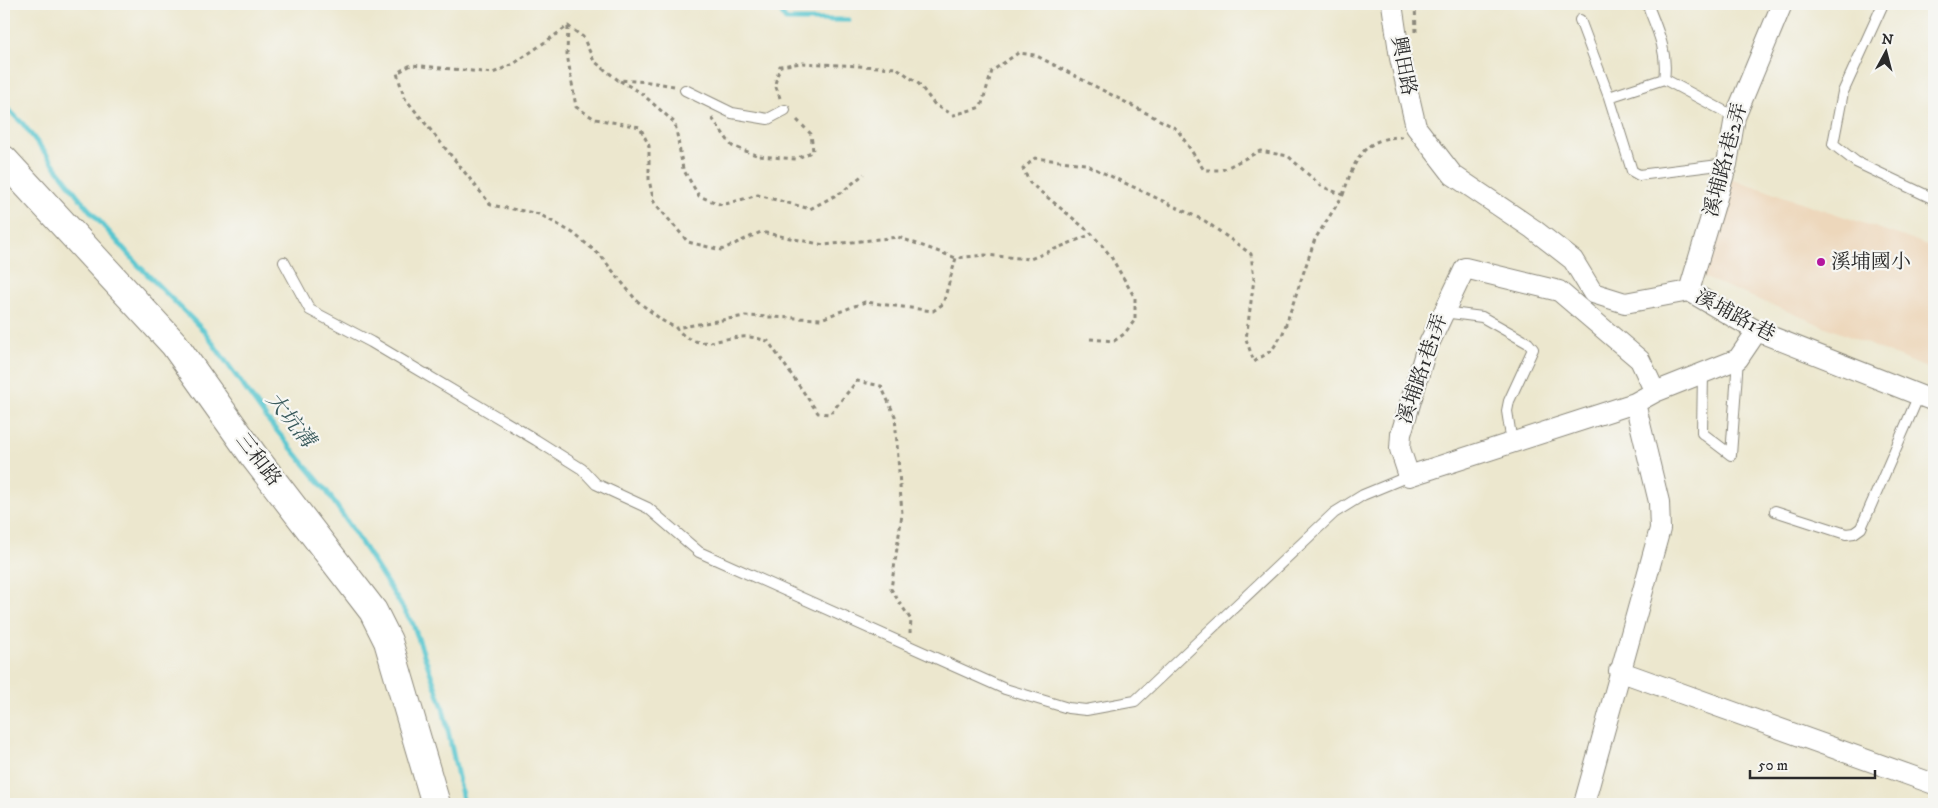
<svg xmlns="http://www.w3.org/2000/svg" width="1938" height="808" viewBox="0 0 1938 808" font-family="'IM FELL DW Pica','Noto Serif TC',serif">
<rect width="100%" height="100%" fill="#f6f6f2"/>
<filter id="ink" filterUnits="userSpaceOnUse"><feTurbulence type="fractalNoise" baseFrequency=".02" numOctaves="2"/><feDisplacementMap in="SourceGraphic" scale="10" xChannelSelector="R" yChannelSelector="G"/><feConvolveMatrix kernelMatrix="1 2 1 2 8 2 1 2 1" color-interpolation-filters="sRGB"/></filter>
<filter id="wash" filterUnits="userSpaceOnUse"><feTurbulence type="fractalNoise" baseFrequency=".0096" numOctaves="4" result="noise"/><feDisplacementMap in="SourceGraphic" scale="20" xChannelSelector="R" yChannelSelector="G"/><feGaussianBlur stdDeviation="1.12" result="paint"/><feColorMatrix in="noise" values="0 0 0 0 0 0 0 0 0 0 0 0 0 0 0 0 0 1.4 0 .05"/><feComposite in="paint" operator="in"/></filter>
<g filter="url(#wash)">
<rect width="100%" height="100%" fill="#ece7ce"/>
<path fill="#edd7bb" d="M 1732,179 L 1934,247 L 1934,371 L 1703,277 Z"/>
<g fill="none" stroke-linecap="round" stroke-linejoin="round">
<path stroke="#59c6cf" stroke-width="5" d="M 776,4 L 786,20 L 849,20
M 4,105 L 23,124 L 85,205 L 140,267 L 204,331 L 267,419 L 326,490 L 366,550 L 413,624 L 443,708 L 464,804"/>
</g>
</g>
<g filter="url(#ink)">
<g fill="none" stroke-linecap="round" stroke-linejoin="round">
<defs>
<path id="service" d="M 1883,4 L 1843,92 L 1833,144 L 1856,162 L 1934,199
M 1580,20 L 1609,97 L 1632,171 L 1639,175 L 1727,164
M 1664,79 L 1735,117
M 685,90 L 732,113 L 768,119 L 785,110
M 1609,97 L 1664,79 C 1668,53 1658,31 1648,6
M 284,262 L 310,310 L 371,342 L 536,440 L 582,469 L 596,484 L 648,508 L 699,552 L 1005,689 L 1068,708 L 1086,710 L 1135,701 L 1334,513 L 1363,495 L 1409,476
M 1443,312 L 1482,317 L 1528,343 L 1533,349 L 1509,401 L 1507,411 L 1512,443
M 1703,373 L 1702,433 L 1731,455 L 1738,359
M 1775,511 L 1846,534 L 1854,533 L 1861,528 L 1919,395"/>
<path id="minor" d="M 1392,4 L 1400,58 L 1416,127 L 1453,175 L 1533,229 L 1573,260 L 1593,293 L 1625,303 L 1689,291 L 1757,331 L 1934,401
M 1689,291 L 1727,164 L 1735,117 L 1782,4
M 1655,392 L 1640,360 L 1559,291 L 1465,268 L 1426,350 L 1401,434 L 1400,449 L 1409,476 L 1635,403 L 1655,392 L 1738,359 L 1757,331
M 1619,671 L 1934,784
M 1584,804 L 1660,529 L 1659,502 L 1635,403"/>
<path id="secondary" d="M 4,160 L 174,344 L 253,455 L 373,611 L 388,641 L 436,804"/>
</defs>
<use href="#service" stroke="#8c897c" stroke-width="12"/>
<use href="#minor" stroke="#8c897c" stroke-width="22"/>
<use href="#secondary" stroke="#8c897c" stroke-width="30"/>
<path stroke="#8c897c" stroke-width="3" stroke-dasharray="4 4" stroke-linecap="butt" d="M 1415,4 L 1416,32
M 568,27 L 567,54 L 576,107 L 595,119 L 640,127 L 649,146 L 649,180 L 654,202 L 688,242 L 721,250 L 761,232 L 824,245 L 898,237 L 956,258
M 620,81 L 640,92 L 675,123 L 683,169 L 699,196 L 722,205 L 758,195 L 810,209 L 842,192 L 864,174
M 674,86 L 649,82 L 618,80 L 594,61 L 583,37 L 568,26 L 515,63 L 493,73 L 411,65 L 397,73 L 404,97 L 491,205 L 539,214 L 573,233 L 600,255 L 636,300 L 663,321 L 676,328
M 780,98 L 775,84 L 780,66 L 802,63 L 897,68 L 919,84 L 935,105 L 954,115 L 981,107 L 992,71 L 1018,53 L 1035,55 L 1177,129 L 1204,170 L 1222,170 L 1260,151 L 1288,156 L 1321,186 L 1343,195 L 1315,239 L 1283,333 L 1272,350 L 1254,362 L 1246,339 L 1254,279 L 1251,254 L 1205,221 L 1085,164 L 1035,158 L 1023,169 L 1030,183 L 1092,234 L 1030,259 L 985,255 L 956,258 L 943,304 L 933,311 L 865,302 L 821,319 L 745,316 L 676,328 C 699,355 720,335 749,337 C 755,337 762,340 768,341 L 818,413 L 830,414 L 857,381 L 881,386 L 895,416 L 902,514 L 891,589 L 911,620 L 910,633
M 712,118 L 732,146 L 759,156 L 796,159 L 813,151 L 811,134 L 795,118
M 1343,195 C 1354,162 1362,137 1402,137
M 1090,339 L 1114,341 L 1124,334 L 1135,320 L 1135,298 L 1110,255 L 1092,234"/>
<use href="#service" stroke="#fff" stroke-width="10"/>
<use href="#minor" stroke="#fff" stroke-width="20"/>
<use href="#secondary" stroke="#fff" stroke-width="28"/>
</g>
</g>
<circle fill="#b5179e" stroke="#f6f6f2" stroke-width="2" cx="1821" cy="262" r="5"/>
<g text-anchor="middle" dominant-baseline="central" stroke-width="4.5" stroke-linejoin="round" paint-order="stroke">
<g font-size="20" fill="#2b2b2b" stroke="#f6f6f2">
<text transform="translate(1403 66) rotate(79)">興田路</text>
<text transform="translate(1726 160) rotate(-75)">溪埔路1巷2弄</text>
<text transform="translate(1735 316) rotate(28)">溪埔路1巷</text>
<text transform="translate(1423 369) rotate(-71)">溪埔路1巷1弄</text>
<text transform="translate(258 460) rotate(53)">三和路</text>
</g>
<g font-size="20" fill="#2b2b2b" stroke="#f6f6f2" text-anchor="start">
<text x="1831" y="262">溪埔國小</text>
</g>
<g font-size="21" font-style="italic" fill="#395a5c" stroke="#f6f6f2">
<text transform="translate(290 420) rotate(51)">大坑溝</text>
</g>
</g>
<rect width="1938" height="808" fill="none" stroke="#f6f6f2" stroke-width="20"/>
<g transform="translate(1886 52) rotate(7)" stroke="#f6f6f2" stroke-width="4" paint-order="stroke">
<path d="M0-4L9 19L0 12L-9 19Z" fill="#2b2b2b"/>
<text y="-8" font-size="14" font-weight="bold" text-anchor="middle" fill="#2b2b2b">N</text>
</g>
<path d="M1750 770v8h125v-8" fill="none" stroke="#2b2b2b" stroke-width="2.5"/>
<text x="1758" y="770" font-size="15" fill="#2b2b2b" stroke="#f6f6f2" stroke-width="4" paint-order="stroke">50 m</text>
</svg>
